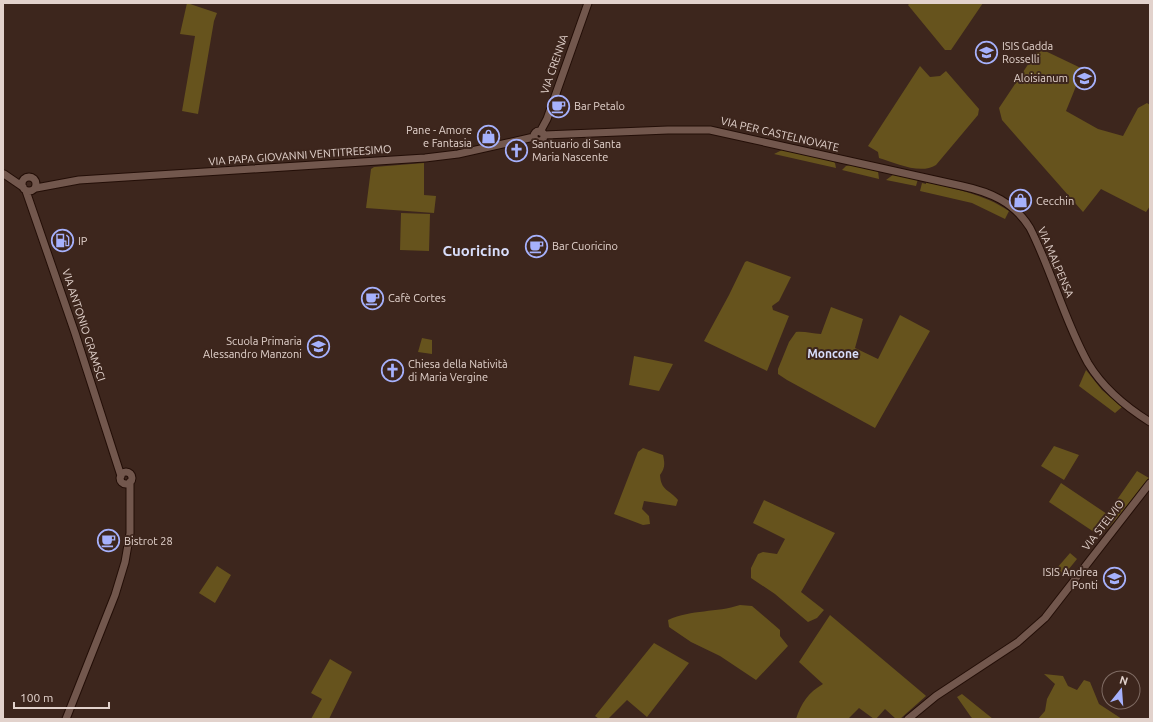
<svg xmlns="http://www.w3.org/2000/svg" width="1153" height="722" viewBox="0 0 1153 722" font-family="Ubuntu,sans-serif">
<rect width="100%" height="100%" fill="#3d261d"/>
<path fill="#66531d" d="M 187,3 L 217,13 L 214,21 L 198,114 L 182,111 L 195,36 L 180,34 Z
M 910,3 L 983,3 L 951,50 L 945,50 L 908,5 Z
M 1039,48 L 1083,69 L 1066,111 L 1098,129 L 1123,136 L 1138,108 L 1147,103 L 1150,105 L 1150,206 L 1146,212 L 1101,189 L 1083,212 L 1002,120 L 999,108 Z
M 920,66 L 930,77 L 940,76 L 946,71 L 979,109 L 978,115 L 936,165 C 920,175 896,163 879,158 L 878,152 L 868,146 Z
M 784,149 L 832,160 L 835,163 L 836,168 L 774,154 Z
M 424,163 L 424,195 L 436,196 L 434,213 L 366,208 L 371,169 L 374,167 Z
M 851,165 L 878,171 L 879,179 L 842,170 L 846,166 Z
M 894,174 L 918,179 L 916,186 L 886,180 Z
M 926,182 C 955,189 984,194 1009,211 L 1005,219 L 972,203 L 920,191 L 922,183 L 926,184 Z
M 401,213 L 430,214 L 429,251 L 400,250 Z
M 747,261 L 791,277 L 779,301 L 772,306 L 773,310 L 789,316 L 767,371 L 704,341 L 729,295 L 745,262 Z
M 831,307 L 863,319 L 855,348 L 878,359 L 900,315 L 930,331 L 875,428 L 787,380 L 778,374 L 778,369 L 789,342 L 796,332 C 805,331 812,334 821,334 Z
M 422,338 L 432,340 L 432,354 L 418,352 Z
M 634,356 L 673,364 L 659,391 L 629,385 Z
M 1086,370 L 1102,390 L 1122,407 L 1115,413 L 1079,386 Z
M 1054,446 L 1079,455 L 1064,480 L 1041,466 Z
M 643,448 L 663,455 C 665,464 665,468 660,475 C 661,491 669,489 678,500 L 676,506 L 644,501 L 642,509 L 649,516 L 650,524 L 643,525 L 614,514 L 638,452 Z
M 1137,471 L 1149,478 L 1116,520 L 1100,536 L 1049,502 L 1061,483 L 1107,514 Z
M 764,500 L 835,533 L 801,592 L 824,610 L 817,618 L 808,622 L 775,594 L 751,578 L 751,568 L 758,554 L 763,552 L 777,554 L 785,539 L 753,523 Z
M 1070,553 L 1077,559 L 1064,575 L 1057,568 Z
M 217,566 L 231,575 L 215,603 L 199,593 Z
M 740,605 L 752,606 L 780,630 L 780,636 L 788,646 L 756,680 L 720,656 L 691,642 L 669,627 L 668,620 C 692,609 716,613 740,605 Z
M 830,615 L 925,695 L 926,696 L 900,719 L 896,719 L 885,709 L 876,719 L 874,719 L 859,708 L 848,719 L 796,719 C 801,703 809,692 823,684 L 799,662 Z
M 654,643 L 689,663 L 647,717 L 627,700 L 608,719 L 599,719 L 595,716 Z
M 330,659 L 352,672 L 329,719 L 311,719 L 322,699 L 311,693 Z
M 1044,674 L 1063,676 L 1068,686 L 1077,690 L 1084,680 L 1090,682 L 1099,704 L 1122,719 L 1038,719 L 1045,711 L 1047,699 L 1055,684 Z
M 962,694 L 993,719 L 973,719 L 971,717 L 957,697 Z"/>
<g fill="none" stroke-linecap="round" stroke-linejoin="round">
<defs>
<path id="secondary" d="M534 136a5 5 0 1 1 10 0a5 5 0 1 1-10 0Z
M 540,132 L 547,119 L 588,3
M 544,135 L 668,130 L 710,130 L 962,186 C 990,192 1014,202 1030,228 C 1052,271 1064,320 1088,363 C 1103,388 1126,407 1150,422
M 4,174 L 23,187
M22 184a7 7 0 1 1 14 0a7 7 0 1 1-14 0Z
M 36,188 L 79,180 L 425,158 L 458,154 L 534,137
M 26,191 L 75,333 L 121,476
M120 478a6 6 0 1 1 12 0a6 6 0 1 1-12 0Z
M 66,719 L 115,595 L 125,562 L 130,533 L 130,482
M 908,719 L 936,696 L 1018,642 L 1045,618 L 1150,483"/>
</defs>
<use href="#secondary" stroke="#230e07" stroke-width="9"/>
<use href="#secondary" stroke="#72574d" stroke-width="7"/>
</g>
<defs>
<symbol id="school-ring" viewBox="-11 -11 22 22"><circle r="9.5" fill="#3d261d" stroke="#a6b1fc" stroke-width="1.5"/><path d="M0-5L7-2L0 1L-7-2ZM-4 1L0 2.5L4 1V4Q0 6-4 4Z" fill="#a6b1fc"/></symbol>
<symbol id="university-ring" viewBox="-11 -11 22 22"><circle r="9.5" fill="#3d261d" stroke="#a6b1fc" stroke-width="1.5"/><path d="M0-5L7-2L0 1L-7-2ZM-4 1L0 2.5L4 1V4Q0 6-4 4Z" fill="#a6b1fc"/></symbol>
<symbol id="cafe-ring" viewBox="-11 -11 22 22"><circle r="9.5" fill="#3d261d" stroke="#a6b1fc" stroke-width="1.5"/><path d="M-5.5-4.5H6V0H3Q3 3.5 0 3.5H-2.5Q-5.5 3.5-5.5 0ZM3-3.2v2h1.7v-2ZM-6 4.5H4V6H-6Z" fill="#a6b1fc"/></symbol>
<symbol id="shop-ring" viewBox="-11 -11 22 22"><circle r="9.5" fill="#3d261d" stroke="#a6b1fc" stroke-width="1.5"/><path d="M-5-2.5h2.3a2.7 3.5 0 0 1 5.4 0H5L5.5 6h-11ZM-1.5-2.5h3a1.5 2.3 0 0 0-3 0Z" fill="#a6b1fc"/></symbol>
<symbol id="church-ring" viewBox="-11 -11 22 22"><circle r="9.5" fill="#3d261d" stroke="#a6b1fc" stroke-width="1.5"/><path d="M-1.2-6h2.4v3.5h3.3v2.4h-3.3V6h-2.4V-.1h-3.3v-2.4h3.3Z" fill="#a6b1fc"/></symbol>
<symbol id="fuel-ring" viewBox="-11 -11 22 22"><circle r="9.5" fill="#3d261d" stroke="#a6b1fc" stroke-width="1.5"/><path d="M-5.5-6h7V0h2V4h1.3V-2.5L3-4.5l.8-.8L6-3V5H2.5V1h-1V6h-7ZM-4.2-4.7v3.2H.2V-4.7Z" fill="#a6b1fc"/></symbol>
</defs>
<g fill-rule="evenodd">
<use href="#school-ring" x="974" y="40" width="25" height="25"/>
<use href="#university-ring" x="1072" y="66" width="25" height="25"/>
<use href="#cafe-ring" x="546" y="94" width="25" height="25"/>
<use href="#shop-ring" x="476" y="124" width="25" height="25"/>
<use href="#church-ring" x="504" y="138" width="25" height="25"/>
<use href="#shop-ring" x="1008" y="188" width="25" height="25"/>
<use href="#fuel-ring" x="50" y="228" width="25" height="25"/>
<use href="#cafe-ring" x="524" y="234" width="25" height="25"/>
<use href="#cafe-ring" x="360" y="286" width="25" height="25"/>
<use href="#school-ring" x="306" y="334" width="25" height="25"/>
<use href="#church-ring" x="380" y="358" width="25" height="25"/>
<use href="#cafe-ring" x="96" y="528" width="25" height="25"/>
<use href="#school-ring" x="1102" y="566" width="25" height="25"/>
</g>
<g text-anchor="middle" dominant-baseline="central" stroke-width="4" stroke-linejoin="round" paint-order="stroke">
<g font-size="11" fill="#e2d2cc" stroke="#3d261d" text-anchor="start">
<text x="1002" y="46">ISIS Gadda<tspan x="1002" dy="13">Rosselli</tspan></text>
<text x="1068" y="78" text-anchor="end">Aloisianum</text>
<text x="574" y="106">Bar Petalo</text>
<text x="472" y="130" text-anchor="end">Pane - Amore<tspan x="472" dy="13">e Fantasia</tspan></text>
<text x="532" y="144">Santuario di Santa<tspan x="532" dy="13">Maria Nascente</tspan></text>
<text x="1036" y="201">Cecchin</text>
<text x="78" y="241">IP</text>
<text x="552" y="246">Bar Cuoricino</text>
<text x="388" y="298">Cafè Cortes</text>
<text x="302" y="341" text-anchor="end">Scuola Primaria<tspan x="302" dy="13">Alessandro Manzoni</tspan></text>
<text x="408" y="364">Chiesa della Natività<tspan x="408" dy="13">di Maria Vergine</tspan></text>
<text x="124" y="541">Bistrot 28</text>
<text x="1098" y="572" text-anchor="end">ISIS Andrea<tspan x="1098" dy="13">Ponti</tspan></text>
</g>
<g font-size="11" fill="#e2d2cc" stroke="#3d261d">
<text transform="translate(554 64) rotate(-71)">VIA CRENNA</text>
<text transform="translate(780 134) rotate(13)">VIA PER CASTELNOVATE</text>
<text transform="translate(300 155) rotate(-4)">VIA PAPA GIOVANNI VENTITREESIMO</text>
<text transform="translate(1056 262) rotate(67)">VIA MALPENSA</text>
<text transform="translate(84 325) rotate(72)">VIA ANTONIO GRAMSCI</text>
<text transform="translate(1103 525) rotate(-52)">VIA STELVIO</text>
</g>
<g font-size="12" font-weight="bold" fill="#d8ddfa" stroke="#3d261d">
<text x="833" y="353">Moncone</text>
</g>
<g font-size="15" font-weight="bold" fill="#d8ddfa" stroke="#3d261d">
<text x="476" y="250">Cuoricino</text>
</g>
</g>
<rect width="1153" height="722" fill="none" stroke="#e2d2cc" stroke-width="8"/>
<g transform="translate(1121 690) rotate(17)"><circle r="19" fill="#3d261d" stroke="#7f6b63"/>
<path d="M0-3L7 15L0 10L-7 15Z" fill="#a6b1fc"/>
<text y="-6" font-size="11" font-weight="bold" text-anchor="middle" fill="#e2d2cc">N</text>
</g>
<path d="M14 702v6h95v-6" fill="none" stroke="#e2d2cc" stroke-width="2"/>
<text x="20" y="702" font-size="12" fill="#e2d2cc" stroke="#3d261d" stroke-width="3" paint-order="stroke">100 m</text>
</svg>
